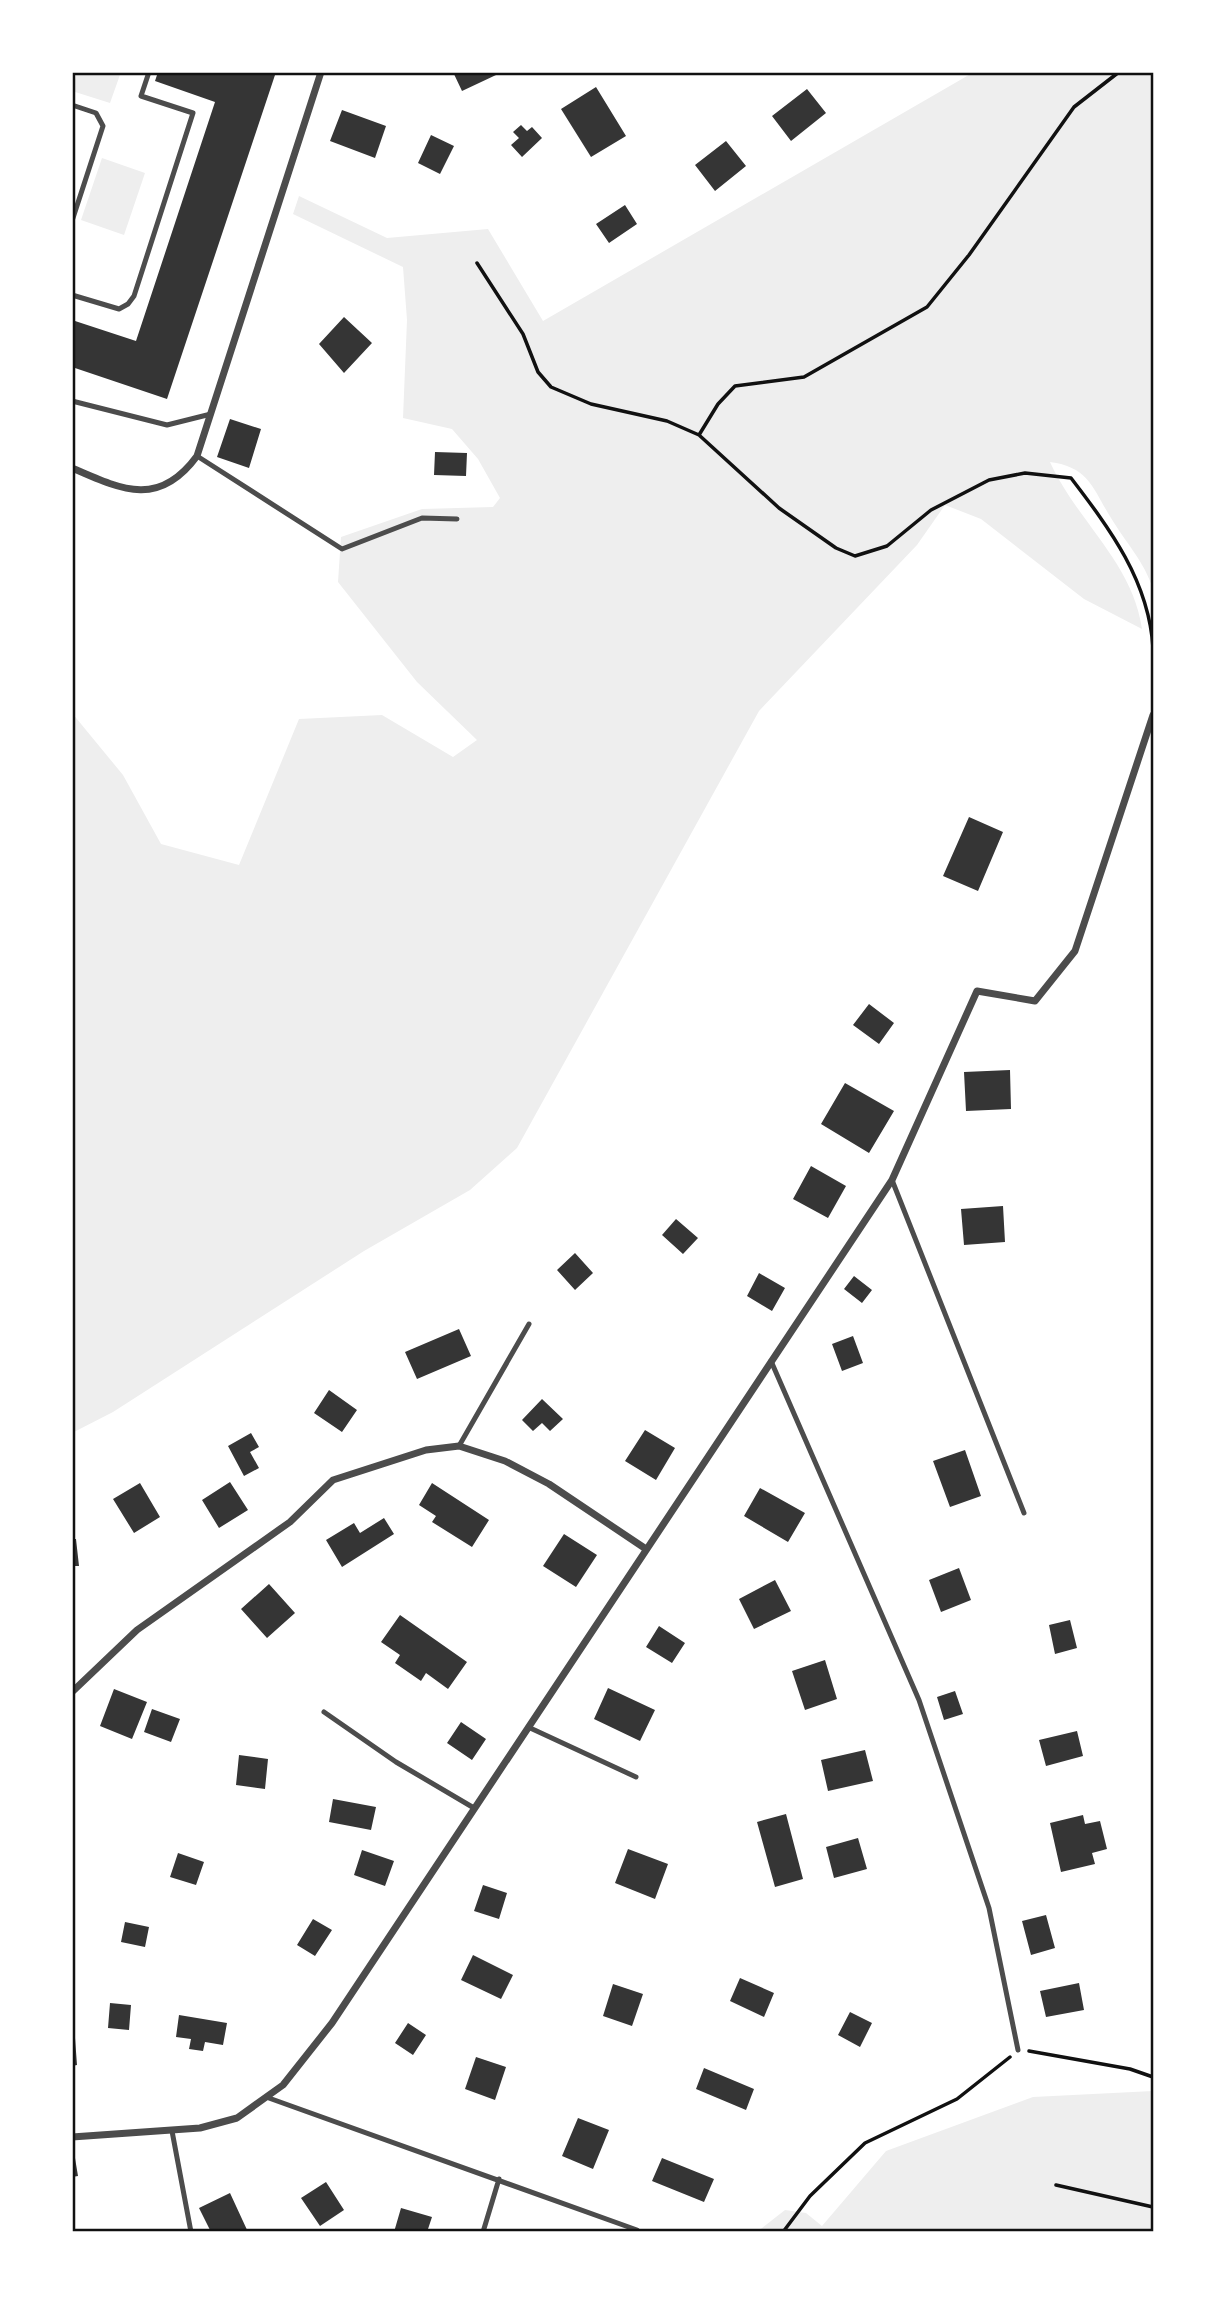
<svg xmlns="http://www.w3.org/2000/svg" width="1225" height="2304" viewBox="0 0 1225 2304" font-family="Ubuntu,sans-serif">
<rect width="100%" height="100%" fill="#fff"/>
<path fill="#eee" d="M 77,72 L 121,72 L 110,103 L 72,91 Z
M 974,72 L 1153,72 L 1153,589 C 1144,561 1126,543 1111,518 C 1093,489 1089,467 1050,462 C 1076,520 1133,563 1142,629 L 1084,599 L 981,519 L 945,505 L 917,545 L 759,711 L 517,1148 L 470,1190 L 364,1251 L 113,1412 L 72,1433 L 72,713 L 123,775 L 161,844 L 239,865 L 299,719 L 382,715 L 453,757 L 477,740 L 417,682 L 338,582 L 341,537 L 422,509 L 493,507 L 500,498 L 478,459 L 452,429 L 403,418 L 407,320 L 403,267 L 293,214 L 299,196 L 387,238 L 488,229 L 543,321 Z
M 102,158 L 145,173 L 124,235 L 81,220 Z
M 1153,2091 L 1153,2232 L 757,2232 L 785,2210 L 806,2213 L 822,2226 L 886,2151 L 1033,2097 Z"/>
<path fill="#353535" d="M 158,72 L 265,72 L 275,75 L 167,399 L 72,367 L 72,320 L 136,341 L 215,102 L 155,81 Z
M 453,72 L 495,72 L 496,75 L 462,91 Z
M 596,87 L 626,136 L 591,157 L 561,109 Z
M 807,89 L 826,113 L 791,141 L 772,116 Z
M 342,110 L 386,126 L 375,158 L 330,141 Z
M 521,125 L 527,131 L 532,127 L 542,138 L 522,157 L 511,145 L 519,138 L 513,132 Z
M 431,135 L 454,146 L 440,174 L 418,163 Z
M 726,141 L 746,166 L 715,191 L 695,165 Z
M 625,205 L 637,224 L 609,243 L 596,224 Z
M 344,317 L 372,343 L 344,373 L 319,344 Z
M 230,419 L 261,429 L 249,468 L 217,457 Z
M 435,452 L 467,453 L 466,476 L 434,475 Z
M 969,817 L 1003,832 L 978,891 L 943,876 Z
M 869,1004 L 894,1023 L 879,1044 L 853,1025 Z
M 1010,1070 L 1011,1109 L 966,1111 L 964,1072 Z
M 845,1083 L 894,1111 L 869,1153 L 821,1124 Z
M 811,1166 L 846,1186 L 828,1218 L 793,1199 Z
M 1003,1206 L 1005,1242 L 964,1245 L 961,1209 Z
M 676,1219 L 698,1238 L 683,1254 L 662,1235 Z
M 575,1253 L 593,1273 L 575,1290 L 557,1270 Z
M 759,1273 L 785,1288 L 772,1311 L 747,1296 Z
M 854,1276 L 872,1290 L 862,1303 L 844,1289 Z
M 459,1329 L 471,1356 L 417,1379 L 405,1352 Z
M 853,1336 L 863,1363 L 842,1371 L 832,1344 Z
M 329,1390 L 357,1410 L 342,1432 L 314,1413 Z
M 542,1399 L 563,1419 L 550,1431 L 542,1423 L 533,1431 L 522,1420 Z
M 645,1430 L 675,1448 L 656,1480 L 625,1461 Z
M 251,1433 L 259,1447 L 250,1452 L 259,1468 L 244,1476 L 228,1446 Z
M 965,1450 L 981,1496 L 950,1507 L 933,1461 Z
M 230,1482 L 248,1510 L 219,1528 L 202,1500 Z
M 140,1483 L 160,1517 L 134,1533 L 113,1499 Z
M 432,1483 L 489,1520 L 472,1547 L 432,1522 L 436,1516 L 419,1505 Z
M 760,1488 L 805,1513 L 788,1542 L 744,1516 Z
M 384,1518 L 394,1534 L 342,1567 L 326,1540 L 354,1523 L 360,1533 Z
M 564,1534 L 597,1555 L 576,1587 L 543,1566 Z
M 72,1539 L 76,1539 L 79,1566 L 72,1566 Z
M 959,1568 L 971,1600 L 941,1612 L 929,1580 Z
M 775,1580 L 791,1611 L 754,1629 L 739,1599 Z
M 269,1584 L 295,1613 L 267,1638 L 241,1609 Z
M 400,1615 L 467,1662 L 448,1689 L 426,1673 L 421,1681 L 395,1663 L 400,1655 L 381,1642 Z
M 1070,1620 L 1077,1648 L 1055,1654 L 1049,1625 Z
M 659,1626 L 685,1643 L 672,1663 L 646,1647 Z
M 825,1660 L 837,1699 L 805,1710 L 792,1671 Z
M 608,1688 L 655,1710 L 640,1741 L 594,1719 Z
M 114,1689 L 147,1702 L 132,1739 L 100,1726 Z
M 955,1691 L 963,1714 L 944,1720 L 937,1697 Z
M 152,1709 L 180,1719 L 171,1742 L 144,1732 Z
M 461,1722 L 486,1739 L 472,1760 L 447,1743 Z
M 1077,1731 L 1083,1756 L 1046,1766 L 1039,1740 Z
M 865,1750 L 873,1781 L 828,1791 L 821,1760 Z
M 239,1755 L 268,1759 L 265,1789 L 236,1785 Z
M 333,1799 L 376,1807 L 371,1830 L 329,1822 Z
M 786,1814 L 803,1879 L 775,1887 L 757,1822 Z
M 1083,1815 L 1085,1824 L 1100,1821 L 1107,1849 L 1092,1853 L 1095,1864 L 1061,1872 L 1050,1823 Z
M 858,1838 L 867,1869 L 834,1878 L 826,1847 Z
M 628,1849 L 668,1864 L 655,1899 L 615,1883 Z
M 362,1850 L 394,1861 L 385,1886 L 354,1875 Z
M 178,1853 L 204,1862 L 196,1885 L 170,1877 Z
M 483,1885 L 507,1893 L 499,1919 L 474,1911 Z
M 1046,1915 L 1055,1948 L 1031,1955 L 1022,1921 Z
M 313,1919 L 332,1930 L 315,1956 L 297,1945 Z
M 125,1922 L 149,1927 L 145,1947 L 121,1942 Z
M 473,1955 L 513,1975 L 501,1999 L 461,1980 Z
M 740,1978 L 774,1993 L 764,2017 L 730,2001 Z
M 1079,1983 L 1084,2010 L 1046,2017 L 1040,1991 Z
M 613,1984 L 643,1994 L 632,2026 L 603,2016 Z
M 110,2003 L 131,2005 L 129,2030 L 108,2028 Z
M 850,2012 L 872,2023 L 860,2047 L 838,2035 Z
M 179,2015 L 227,2023 L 223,2045 L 205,2042 L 203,2051 L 189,2049 L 191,2039 L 176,2037 Z
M 408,2023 L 426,2035 L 413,2055 L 395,2043 Z
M 75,2038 L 77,2065 L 72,2066 L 72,2039 Z
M 476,2057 L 506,2067 L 495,2100 L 465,2089 Z
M 704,2068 L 754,2089 L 746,2110 L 696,2089 Z
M 578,2118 L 609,2130 L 593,2169 L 562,2156 Z
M 72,2158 L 75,2158 L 78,2176 L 72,2177 Z
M 662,2158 L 714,2179 L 704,2202 L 652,2181 Z
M 326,2182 L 344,2210 L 320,2226 L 301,2198 Z
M 230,2193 L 248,2232 L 211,2232 L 199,2208 Z
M 401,2208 L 432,2217 L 427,2232 L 394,2232 Z"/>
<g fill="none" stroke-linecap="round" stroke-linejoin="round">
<path stroke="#111" stroke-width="3.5" d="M 477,263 L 523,334 L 538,372 L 551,387 L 591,404 L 667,421 L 699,435 L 779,508 L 836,548 L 855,556 L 887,546 L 931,510 L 989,480 L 1025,473 L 1071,478 C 1110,529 1149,581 1153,648
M 699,435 L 718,404 L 735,386 L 804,377 L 927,307 L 969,255 L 1074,107 L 1119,72
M 1029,2051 L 1130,2069 L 1153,2077
M 1056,2185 L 1153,2207
M 783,2232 L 810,2196 L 865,2143 L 957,2099 L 1010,2057"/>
<path stroke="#4c4c4c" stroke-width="5" d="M 72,105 L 96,113 L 103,126 L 72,221
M 72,295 L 119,309 L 128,304 L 134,296 L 193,113 L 141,96 L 149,72
M 72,401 L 167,425 L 211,414
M 197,456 L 342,549 L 422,518 L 457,519
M 892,1180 L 1024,1513
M 771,1361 L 919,1700 L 989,1908 L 1018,2050
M 459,1446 L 529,1324
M 324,1712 L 396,1762 L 474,1808
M 528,1727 L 636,1777
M 266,2097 L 637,2230
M 172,2131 L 191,2232
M 483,2232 L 499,2179"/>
<path stroke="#4c4c4c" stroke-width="7" d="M 72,468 C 122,490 159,508 197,456 L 321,72
M 72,1692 L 137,1630 L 290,1522 L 333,1480 L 426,1450 L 459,1446 L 505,1461 L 549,1484 L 646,1549
M 72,2137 L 200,2128 L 237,2118 L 283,2085 L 332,2023 L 892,1180 L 977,991 L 1035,1001 L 1075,951 L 1153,715"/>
</g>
<rect width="1225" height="2304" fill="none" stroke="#ffffff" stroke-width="147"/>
<rect x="74" y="74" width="1078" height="2156" fill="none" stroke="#111" stroke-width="2.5"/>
</svg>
